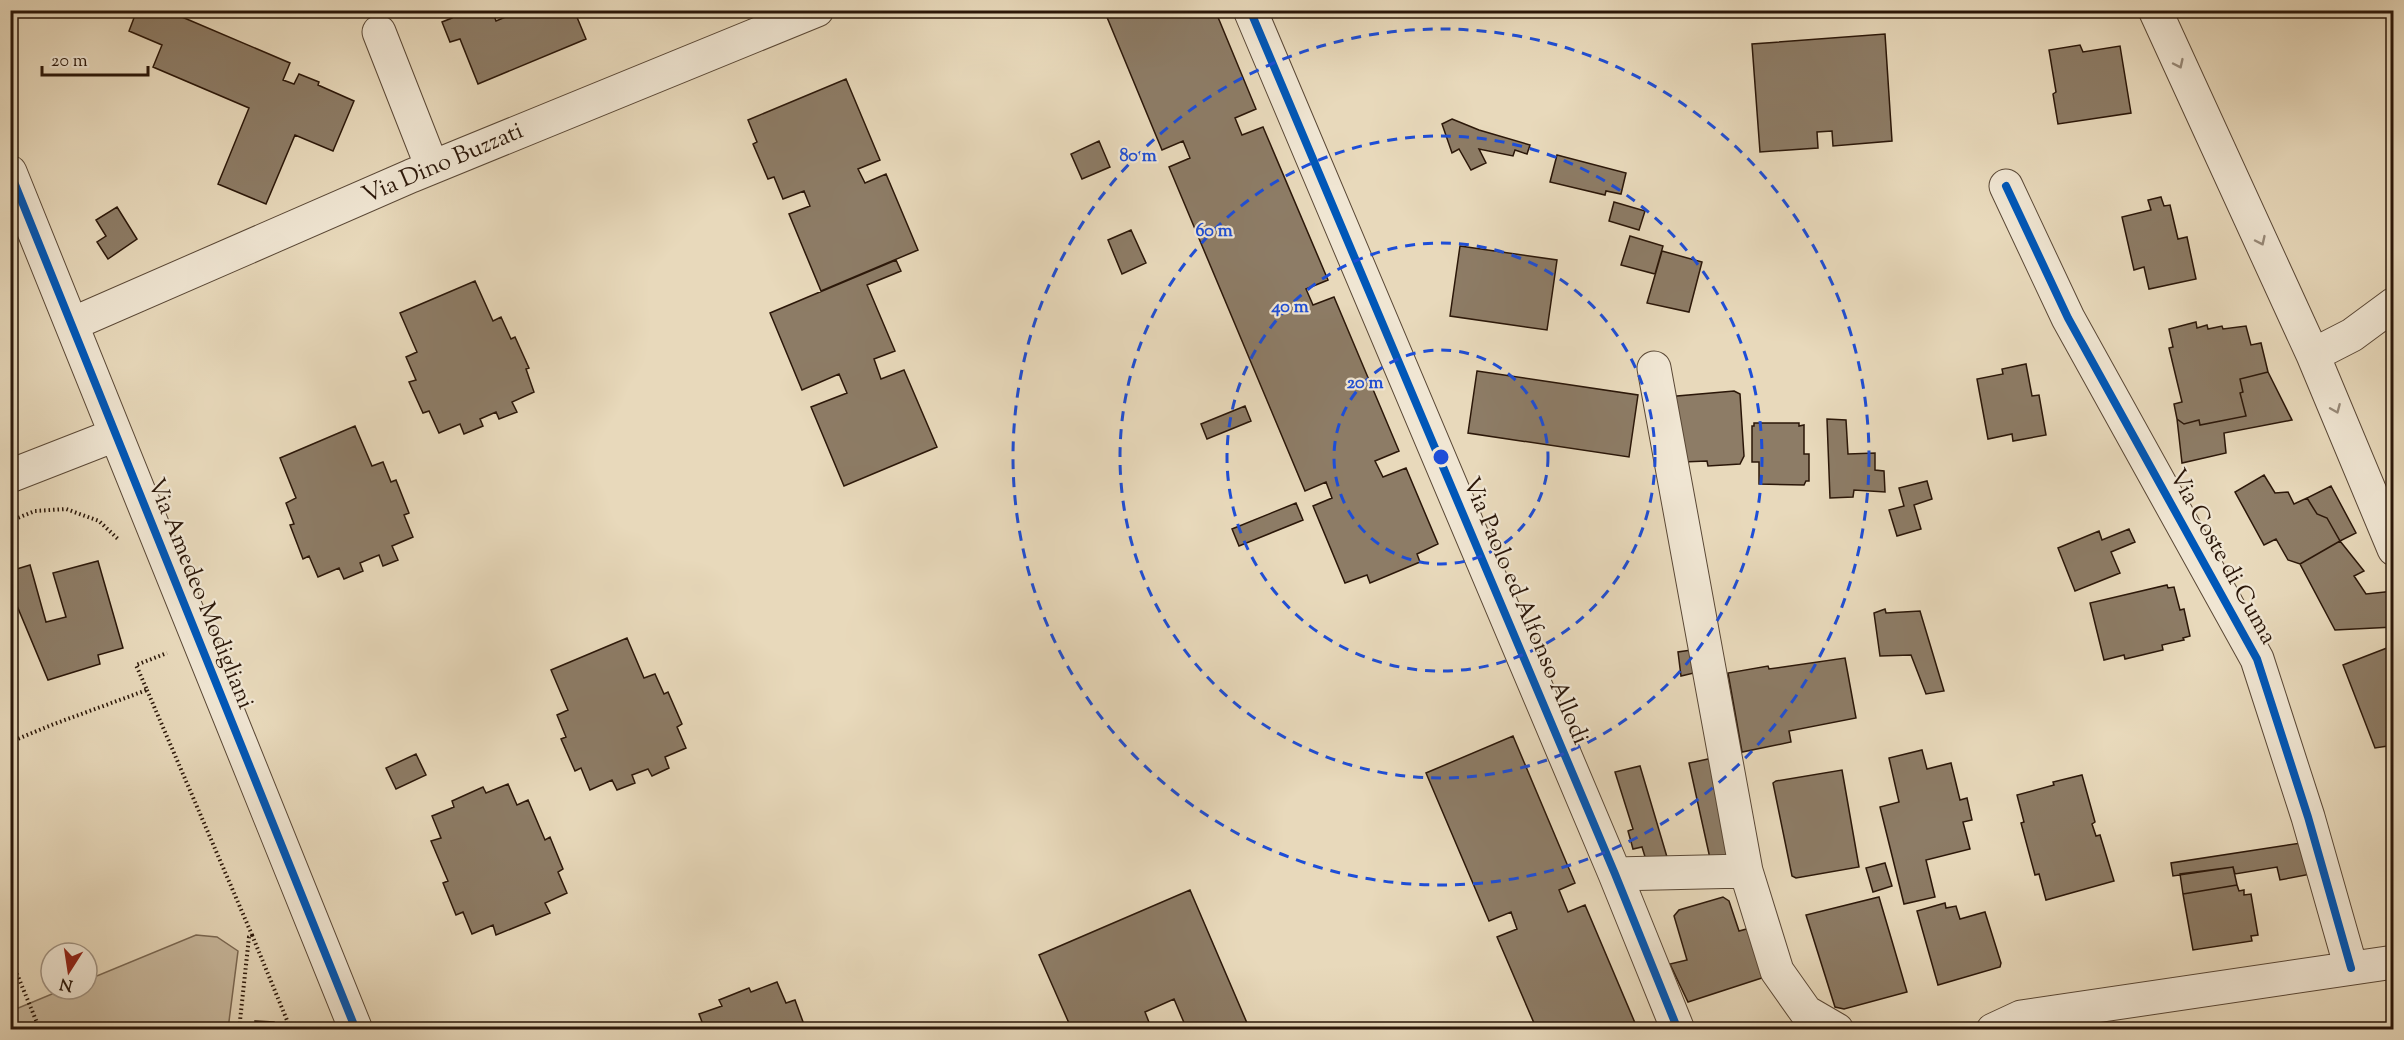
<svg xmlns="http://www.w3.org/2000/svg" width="2404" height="1040" viewBox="0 0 2404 1040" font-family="'Sorts Mill Goudy',serif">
<rect width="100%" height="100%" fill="#e8d9bb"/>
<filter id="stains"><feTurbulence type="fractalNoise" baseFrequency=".00333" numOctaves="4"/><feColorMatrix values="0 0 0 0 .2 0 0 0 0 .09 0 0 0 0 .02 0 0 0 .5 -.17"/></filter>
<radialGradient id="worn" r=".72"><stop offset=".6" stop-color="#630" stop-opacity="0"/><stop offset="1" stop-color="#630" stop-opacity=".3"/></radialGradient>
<path fill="#c8b89d" stroke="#7a6853" stroke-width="1.5" d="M 196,935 L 217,937 L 238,951 L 228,1029 L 11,1029 L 11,1011 L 64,989 L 87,989 L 87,980 Z"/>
<path fill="#8d7c66" stroke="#2b1709" stroke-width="1.5" d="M 137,10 L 177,10 L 175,14 L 290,63 L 283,80 L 294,84 L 299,74 L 319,82 L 318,85 L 354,101 L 333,151 L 295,135 L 266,204 L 218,184 L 249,108 L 153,67 L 162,45 L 129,31 Z
M 449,10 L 492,10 L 496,21 L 522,10 L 574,10 L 586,39 L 478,84 L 460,39 L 450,42 L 442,22 L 452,18 Z
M 1104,10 L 1215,10 L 1256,109 L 1235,118 L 1242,135 L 1263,127 L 1328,280 L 1306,289 L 1313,305 L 1334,297 L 1399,451 L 1375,461 L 1383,477 L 1406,468 L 1438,544 L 1417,554 L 1420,562 L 1370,583 L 1367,575 L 1345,583 L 1313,506 L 1332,498 L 1326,482 L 1305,491 L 1169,167 L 1190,158 L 1183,141 L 1162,150 Z
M 1885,34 L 1892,141 L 1833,146 L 1832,131 L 1817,132 L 1818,148 L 1760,152 L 1752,44 Z
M 2080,45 L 2083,52 L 2120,46 L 2131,113 L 2058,124 L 2053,94 L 2056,92 L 2049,50 Z
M 846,79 L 880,160 L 858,169 L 865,183 L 886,174 L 918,250 L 821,291 L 789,214 L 810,206 L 804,191 L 783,199 L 774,177 L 768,179 L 753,144 L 757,142 L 748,120 Z
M 1452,119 L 1479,130 L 1530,145 L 1527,154 L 1515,150 L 1513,156 L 1479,149 L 1486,163 L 1471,170 L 1459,149 L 1452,153 L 1442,124 Z
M 1099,141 L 1110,167 L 1082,179 L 1071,154 Z
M 1557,155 L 1626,173 L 1621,194 L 1606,191 L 1605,195 L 1550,182 Z
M 2161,197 L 2164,206 L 2170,205 L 2178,239 L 2187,237 L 2196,279 L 2149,289 L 2144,267 L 2134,270 L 2122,217 L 2151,210 L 2148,200 Z
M 1614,202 L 1645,211 L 1639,230 L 1609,221 Z
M 117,207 L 137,239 L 108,259 L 97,242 L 106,236 L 96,220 Z
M 1131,230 L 1146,263 L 1122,274 L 1108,240 Z
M 1630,236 L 1663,246 L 1655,274 L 1621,265 Z
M 1460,246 L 1557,260 L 1547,330 L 1450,316 Z
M 1662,251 L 1702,262 L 1689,312 L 1647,303 Z
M 896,260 L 901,271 L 867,285 L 895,351 L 874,359 L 881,379 L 904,370 L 937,447 L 844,486 L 811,407 L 847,393 L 839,374 L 802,390 L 770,313 Z
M 475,281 L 493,321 L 501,317 L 511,339 L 515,337 L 529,368 L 526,369 L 534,392 L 512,402 L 517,412 L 499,419 L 496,412 L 480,419 L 483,426 L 464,434 L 460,424 L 439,433 L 429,411 L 423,413 L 409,382 L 416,380 L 406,357 L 417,352 L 400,313 Z
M 2196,322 L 2197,328 L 2207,325 L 2208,329 L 2222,326 L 2223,329 L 2246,326 L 2251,345 L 2261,343 L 2268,372 L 2240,379 L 2243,392 L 2240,393 L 2246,416 L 2200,425 L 2199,420 L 2184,424 L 2177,419 L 2174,404 L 2182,402 L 2169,348 L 2173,347 L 2169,329 Z
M 2026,364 L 2032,396 L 2039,395 L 2046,435 L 2013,441 L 2012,434 L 1988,439 L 1977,379 L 2003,374 L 2002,369 Z
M 1477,371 L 1638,395 L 1629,457 L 1468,433 Z
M 2268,372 L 2292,420 L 2224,433 L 2226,453 L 2182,463 L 2177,419 L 2184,424 L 2199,420 L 2200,425 L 2246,416 L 2240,393 L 2243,392 L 2240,379 Z
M 1734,391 L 1740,394 L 1744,456 L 1740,464 L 1708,466 L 1707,461 L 1683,462 L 1666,397 Z
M 1245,406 L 1251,421 L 1207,439 L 1201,424 Z
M 1827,419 L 1846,420 L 1848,454 L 1875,453 L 1875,470 L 1884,471 L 1885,492 L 1854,490 L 1853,497 L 1830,498 Z
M 1754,423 L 1799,423 L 1799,426 L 1804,425 L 1804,454 L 1809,454 L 1809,481 L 1806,481 L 1804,485 L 1759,484 L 1759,462 L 1752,462 L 1752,426 L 1754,426 Z
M 355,426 L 372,466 L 383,462 L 391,482 L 396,480 L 409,513 L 404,515 L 413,537 L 392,546 L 398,560 L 383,566 L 379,555 L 360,563 L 363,571 L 344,579 L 339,568 L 318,577 L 309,556 L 303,559 L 290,525 L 294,524 L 286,503 L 296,498 L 280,458 Z
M 2264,475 L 2275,493 L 2288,492 L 2294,504 L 2307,498 L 2317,514 L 2327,518 L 2340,541 L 2300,564 L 2288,560 L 2276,539 L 2264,545 L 2235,492 Z
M 1927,481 L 1932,499 L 1914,505 L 1921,529 L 1897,536 L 1889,510 L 1904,506 L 1899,488 Z
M 2331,486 L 2356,533 L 2340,541 L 2327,518 L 2317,514 L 2307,498 Z
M 1296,503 L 1303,520 L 1239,546 L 1232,529 Z
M 2129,529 L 2135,542 L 2111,552 L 2120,573 L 2075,591 L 2058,548 L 2099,531 L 2102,540 Z
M 2340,541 L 2364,571 L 2354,576 L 2366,594 L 2394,591 L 2394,627 L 2335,630 L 2300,564 Z
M 98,561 L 123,648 L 98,655 L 100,664 L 48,680 L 10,589 L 10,571 L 30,565 L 46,622 L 66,617 L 53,573 Z
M 2167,585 L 2168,588 L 2174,587 L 2180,610 L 2184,609 L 2190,636 L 2183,638 L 2184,640 L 2162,645 L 2163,650 L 2125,659 L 2124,655 L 2104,660 L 2090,603 Z
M 1885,609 L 1886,613 L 1920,611 L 1944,691 L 1926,694 L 1911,655 L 1880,656 L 1874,613 Z
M 627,638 L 644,678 L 655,674 L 664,694 L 668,692 L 682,724 L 677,727 L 686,748 L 665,757 L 669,768 L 652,776 L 648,769 L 632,775 L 635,783 L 617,790 L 612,780 L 590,790 L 581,768 L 575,771 L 561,739 L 566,737 L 557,715 L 568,710 L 551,670 Z
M 2394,638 L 2394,745 L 2375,748 L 2343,665 L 2392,646 L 2390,639 Z
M 1691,650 L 1694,673 L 1681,676 L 1678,652 Z
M 1845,658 L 1856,718 L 1789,731 L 1791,742 L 1742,752 L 1728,673 L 1768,666 L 1769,669 Z
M 1513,736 L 1575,883 L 1559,890 L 1568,912 L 1585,905 L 1638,1030 L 1537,1030 L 1497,937 L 1517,929 L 1511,912 L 1489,921 L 1426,773 Z
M 1922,750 L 1927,769 L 1951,763 L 1960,800 L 1967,798 L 1972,820 L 1963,822 L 1970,849 L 1926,860 L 1935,897 L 1904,904 L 1880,807 L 1899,802 L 1889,758 Z
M 416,754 L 426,775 L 396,789 L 386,768 Z
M 1713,758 L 1736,857 L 1711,863 L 1689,763 Z
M 1640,766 L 1667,857 L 1646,860 L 1642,847 L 1633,849 L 1628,831 L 1633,829 L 1615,772 Z
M 1842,770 L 1859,867 L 1796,878 L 1792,876 L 1773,783 L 1776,781 Z
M 2082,775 L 2095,822 L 2092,824 L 2096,836 L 2100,835 L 2114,881 L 2046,900 L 2039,874 L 2035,875 L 2021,823 L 2024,822 L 2017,795 L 2054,785 L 2053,782 Z
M 508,784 L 517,805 L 528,800 L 545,840 L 550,837 L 563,869 L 558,872 L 567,893 L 545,903 L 550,913 L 496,935 L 493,925 L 472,934 L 463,912 L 456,915 L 443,883 L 448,881 L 431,841 L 441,838 L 432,816 L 454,807 L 452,801 L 483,787 L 486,793 Z
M 2301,843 L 2311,874 L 2280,880 L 2277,867 L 2235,874 L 2233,867 L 2173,876 L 2171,863 Z
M 1885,863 L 1892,886 L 1873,892 L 1866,868 Z
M 2233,867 L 2237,885 L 2183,894 L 2180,874 Z
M 2237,885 L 2239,891 L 2244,890 L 2244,895 L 2251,894 L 2258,935 L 2251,936 L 2252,941 L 2193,950 L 2183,894 Z
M 1190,890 L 1250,1030 L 1173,1030 L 1185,1025 L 1174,999 L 1145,1012 L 1152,1030 L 1072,1030 L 1039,955 Z
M 1723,897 L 1729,901 L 1739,931 L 1754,927 L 1768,976 L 1688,1002 L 1670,964 L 1687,960 L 1674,916 L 1679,910 Z
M 1879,897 L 1907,992 L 1844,1009 L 1835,1007 L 1806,915 Z
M 1945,903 L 1946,908 L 1956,906 L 1960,919 L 1985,912 L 2001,963 L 2000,967 L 1938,985 L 1917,911 Z
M 777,982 L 786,1003 L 795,1000 L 806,1030 L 705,1030 L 699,1014 L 722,1006 L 719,1000 L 749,988 L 751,992 Z
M 255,1021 L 274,1022 L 274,1030 L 255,1030 Z"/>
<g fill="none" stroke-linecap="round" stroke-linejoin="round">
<defs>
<path id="street" d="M 1250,10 L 1615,874 L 1678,1030
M 2155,10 L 2313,355 L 2394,549
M 379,32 L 432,167
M 10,172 L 356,1030
M 2006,186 L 2068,318 L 2257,659 L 2308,817 L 2351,968
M 72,324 L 411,176 L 817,10
M 2313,355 L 2352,335 L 2394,304
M 1654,368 L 1746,871 L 1777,971 L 1806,1012 L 1837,1030
M 10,476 L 115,435
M 1615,874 L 1746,871
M 1993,1030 L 2021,1017 L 2394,962"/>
</defs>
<use href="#street" stroke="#5a4836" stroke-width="35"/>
<path stroke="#2b1709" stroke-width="4" stroke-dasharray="1.5 3" stroke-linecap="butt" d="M 10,521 L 35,511 L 66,509 L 99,521 L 118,539
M 147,690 L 252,935 L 249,937 L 239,1030
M 10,742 L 54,724 L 147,690 L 136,665 L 167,653
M 252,935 L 291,1030
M 10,957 L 40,1030"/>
<use href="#street" stroke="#f0e6d3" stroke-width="33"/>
<defs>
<path id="cycleway" d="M 1250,10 L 1615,874 L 1678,1030
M 10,172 L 356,1030
M 2006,186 L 2068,318 L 2257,659 L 2308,817 L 2351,968"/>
</defs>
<use href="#cycleway" stroke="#f0e6d3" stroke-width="11"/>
<use href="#cycleway" stroke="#0057b8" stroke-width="8"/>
</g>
<defs><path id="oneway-chevron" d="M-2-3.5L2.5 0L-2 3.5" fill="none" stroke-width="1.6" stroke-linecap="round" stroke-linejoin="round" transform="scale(1.5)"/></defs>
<g stroke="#978978">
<use href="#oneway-chevron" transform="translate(2179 64) rotate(65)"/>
<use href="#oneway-chevron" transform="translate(2261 241) rotate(65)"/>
<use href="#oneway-chevron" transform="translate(2336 409) rotate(67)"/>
</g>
<g fill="none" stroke="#1d4ed8" stroke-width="3" stroke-dasharray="10 8">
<circle cx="1441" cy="457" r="107"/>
<circle cx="1441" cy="457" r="214"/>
<circle cx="1441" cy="457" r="321"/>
<circle cx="1441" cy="457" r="428"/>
</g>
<g text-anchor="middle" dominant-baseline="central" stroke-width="4.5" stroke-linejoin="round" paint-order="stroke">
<g font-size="24" fill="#2b1709" stroke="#f0e6d3">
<text transform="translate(443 164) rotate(-23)">Via Dino Buzzati</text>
<text transform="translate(2222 557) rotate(61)">Via Coste di Cuma</text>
<text transform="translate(200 594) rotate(68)">Via Amedeo Modigliani</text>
<text transform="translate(1525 611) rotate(67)">Via Paolo ed Alfonso Allodi</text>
</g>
</g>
<circle cx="1441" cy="457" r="9" fill="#1d4ed8" stroke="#f0e6d3" stroke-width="3"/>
<g font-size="18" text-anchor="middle" font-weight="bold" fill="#1d4ed8" stroke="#f0e6d3" stroke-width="4.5" stroke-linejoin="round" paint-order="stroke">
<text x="1138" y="161">80 m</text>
<text x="1214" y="236">60 m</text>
<text x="1290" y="312">40 m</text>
<text x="1365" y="388">20 m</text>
</g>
<rect width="2404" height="1040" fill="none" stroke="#e8d9bb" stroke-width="36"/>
<rect x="12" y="12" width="2380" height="1016" fill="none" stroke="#2b1709" stroke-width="3"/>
<rect x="18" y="18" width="2368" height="1004" fill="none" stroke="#2b1709" stroke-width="1.5"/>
<g transform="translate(69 971) rotate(192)"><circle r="28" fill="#f0e6d3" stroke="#a19382" stroke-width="1.5"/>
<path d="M0-4.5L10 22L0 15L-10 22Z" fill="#8f2418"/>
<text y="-9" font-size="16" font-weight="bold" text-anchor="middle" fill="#2b1709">N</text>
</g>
<path d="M42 66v9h106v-9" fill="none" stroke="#2b1709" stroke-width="3"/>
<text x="51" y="66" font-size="18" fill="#2b1709" stroke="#f0e6d3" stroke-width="4.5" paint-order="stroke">20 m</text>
<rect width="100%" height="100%" filter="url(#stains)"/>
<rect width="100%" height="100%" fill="url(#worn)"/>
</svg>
